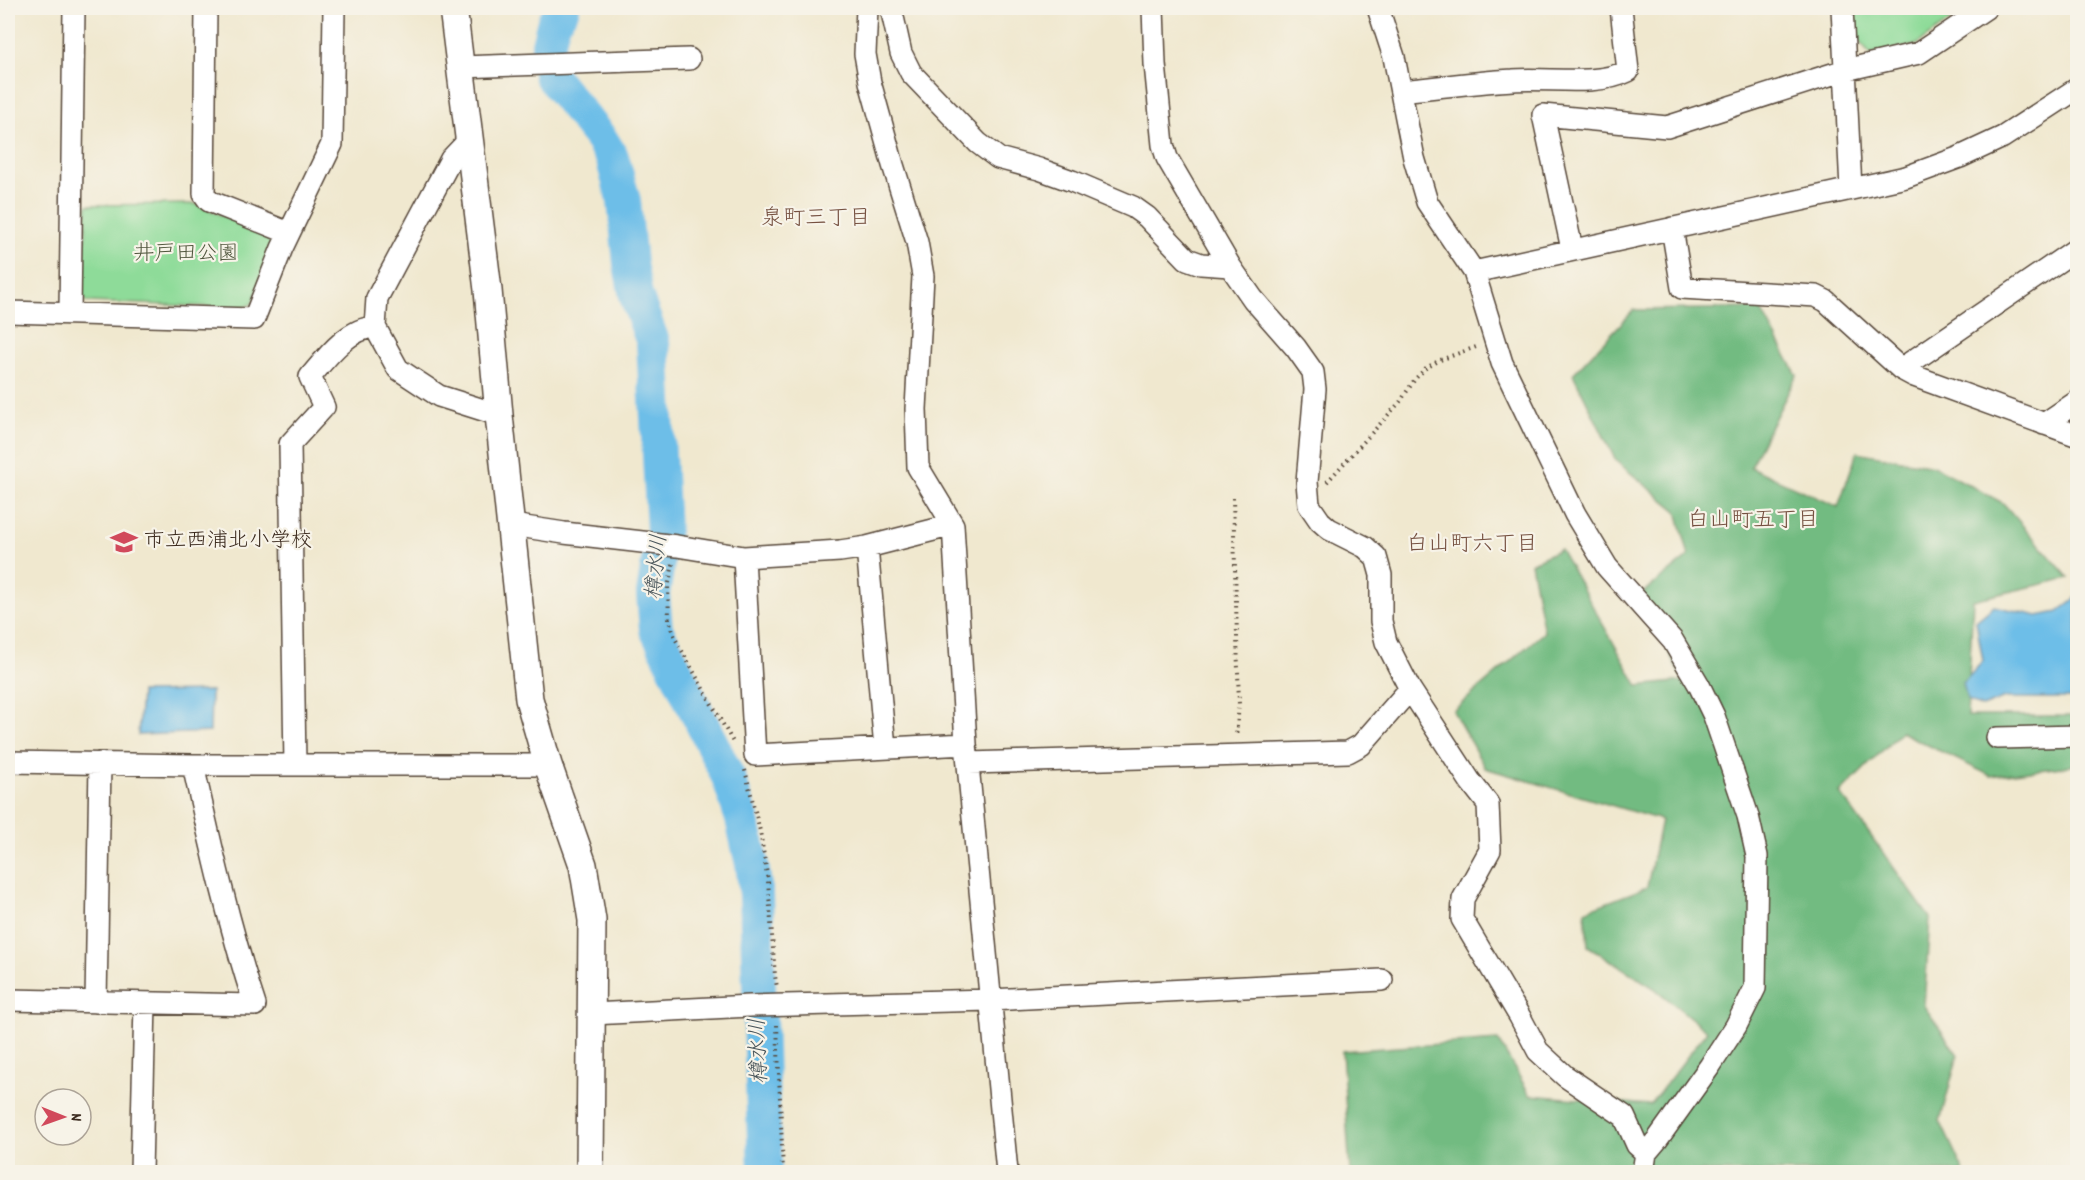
<svg xmlns="http://www.w3.org/2000/svg" width="2085" height="1180" viewBox="0 0 2085 1180" font-family="Dekko,'Klee One',sans-serif">
<rect width="100%" height="100%" fill="#f7f3e8"/>
<filter id="ink" filterUnits="userSpaceOnUse"><feTurbulence type="fractalNoise" baseFrequency=".0167" numOctaves="2"/><feDisplacementMap in="SourceGraphic" scale="12" xChannelSelector="R" yChannelSelector="G"/><feConvolveMatrix kernelMatrix="1 2 1 2 8 2 1 2 1" color-interpolation-filters="sRGB"/></filter>
<filter id="wash" filterUnits="userSpaceOnUse"><feTurbulence type="fractalNoise" baseFrequency=".008" numOctaves="4" result="noise"/><feDisplacementMap in="SourceGraphic" scale="24" xChannelSelector="R" yChannelSelector="G"/><feGaussianBlur stdDeviation="1.35" result="paint"/><feColorMatrix in="noise" values="0 0 0 0 0 0 0 0 0 0 0 0 0 0 0 0 0 1.4 0 .05"/><feComposite in="paint" operator="in"/></filter>
<g filter="url(#wash)">
<rect width="100%" height="100%" fill="#f0e8cf"/>
<path fill="#8edb99" stroke="#64825c" stroke-width="1.5" d="M 1850,8 L 1968,8 L 1916,45 L 1871,55 L 1851,33 Z
M 196,204 L 274,238 L 276,243 L 252,304 L 242,308 L 88,302 L 82,298 L 87,205 Z"/>
<path fill="#72bb81" stroke="#567250" stroke-width="1.5" d="M 1760,308 L 1797,375 L 1750,467 L 1838,507 L 1857,452 L 1934,466 L 2003,503 L 2069,578 L 1973,600 L 1967,716 L 2077,716 L 2077,765 L 1991,776 L 1901,732 L 1840,793 L 1930,918 L 1924,1006 L 1958,1055 L 1940,1121 L 1964,1172 L 1350,1172 L 1342,1051 L 1498,1040 L 1530,1095 L 1650,1105 L 1707,1031 L 1654,988 L 1588,946 L 1585,911 L 1647,887 L 1661,820 L 1485,768 L 1453,711 L 1544,632 L 1531,563 L 1560,549 L 1638,686 L 1683,681 L 1640,595 L 1689,556 L 1677,511 L 1616,461 L 1573,374 L 1634,310 Z"/>
<path fill="#6dbee8" stroke="#547483" stroke-width="1.5" d="M 2077,597 L 2077,698 L 2005,698 L 1982,707 L 1967,700 L 1963,683 L 1983,661 L 1976,621 L 1994,606 L 2038,616 L 2058,612 Z
M 211,691 L 210,732 L 138,735 L 141,692 Z"/>
<g fill="none" stroke-linecap="round" stroke-linejoin="round">
<path stroke="#6dbee8" stroke-width="34" d="M 563,8 L 554,21 L 548,45 L 550,75 L 601,139 L 612,157 L 624,201 L 630,264 L 636,296 L 653,342 L 663,531 L 653,594 L 656,629 L 729,779 L 742,819 L 752,864 L 756,894 L 765,1172"/>
</g>
</g>
<g filter="url(#ink)">
<g fill="none" stroke-linecap="round" stroke-linejoin="round">
<defs>
<path id="minor" d="M 206,8 L 204,194 L 209,201 L 289,233
M 867,8 L 865,54 L 870,82 L 893,165 L 917,242 L 923,276 L 916,409 L 918,467 L 953,525 L 966,744 L 1007,1172
M 891,8 L 901,53 L 911,73 L 978,143 L 998,158 L 1039,169 L 1072,181 L 1133,207 L 1147,217 L 1187,259 L 1201,264 L 1230,266 L 1253,299 L 1296,348 L 1313,372 L 1315,389 L 1307,482 L 1309,505 L 1320,521 L 1329,529 L 1365,547 L 1376,557 L 1381,575 L 1381,621 L 1386,642 L 1410,689 L 1470,781 L 1488,804 L 1490,850 L 1463,899 L 1462,919 L 1520,1017 L 1538,1051 L 1565,1076 L 1624,1116 L 1637,1145 L 1646,1153
M 1153,8 L 1155,64 L 1163,145 L 1167,158 L 1230,266
M 1378,8 L 1394,57 L 1414,158 L 1427,202 L 1474,272 L 1502,363 L 1575,514 L 1607,567 L 1673,641 L 1699,685 L 1714,716 L 1748,816 L 1757,856 L 1755,988 L 1736,1026 L 1710,1066 L 1657,1140 L 1646,1153 L 1643,1172
M 1842,8 L 1851,189
M 461,67 L 689,59
M 1402,91 C 1439,87 1476,82 1513,80 C 1548,77 1596,87 1628,71 L 1621,8
M 470,139 L 451,159 L 377,298 L 375,327 L 398,369 L 439,396 L 499,415
M 1672,228 L 1682,288 L 1816,296 L 1826,301 L 1901,369 L 1914,376 L 2078,436
M 1572,249 L 1543,115 L 1667,127 L 1845,70 L 1919,53 L 1986,8
M 1474,272 L 1906,177 L 1960,157 L 2003,137 L 2078,88
M 8,312 L 254,319 L 282,248 L 332,144 L 334,8
M 70,312 L 74,8
M 1901,369 L 2078,248
M 2044,424 L 2078,401
M 512,525 L 564,533 L 677,546 L 744,557 L 840,551 L 867,547 L 953,525
M 867,547 L 885,748
M 744,557 L 755,755 L 966,744
M 1997,738 L 2078,736
M 8,762 L 193,765 L 548,765
M 969,763 L 1348,752 L 1361,745 L 1410,689
M 295,765 L 290,444 L 324,407 L 310,377 C 326,358 348,328 375,327
M 8,1000 L 255,1005 C 229,926 211,846 193,765
M 96,1002 L 100,763
M 592,1014 L 750,1006 L 990,1000 L 1382,980
M 141,1172 L 145,1003"/>
<path id="tertiary" d="M 453,8 L 488,290 L 499,415 L 529,699 L 548,765 L 583,865 L 592,920 L 590,1172"/>
</defs>
<use href="#minor" stroke="#564639" stroke-width="24"/>
<use href="#tertiary" stroke="#564639" stroke-width="30"/>
<path stroke="#564639" stroke-width="4" stroke-dasharray="1.5 4.5" stroke-linecap="butt" d="M 1327,482 L 1400,402 L 1415,379 L 1426,368 L 1440,360 L 1479,346
M 1233,498 L 1239,705 L 1236,737
M 673,564 L 668,587 L 669,620 L 676,640 L 734,744
M 745,770 L 760,831 L 768,881 L 775,976 L 777,987
M 777,1025 L 783,1172"/>
<use href="#minor" stroke="#fff" stroke-width="21"/>
<use href="#tertiary" stroke="#fff" stroke-width="27"/>
</g>
</g>
<defs>
<symbol id="school-bare" viewBox="-9 -9 18 18"><path d="M0-5L7-2L0 1L-7-2ZM-4 1L0 2.5L4 1V4Q0 6-4 4Z" fill="#d1495b" stroke="#f7f3e8" stroke-width="2.5" paint-order="stroke"/></symbol>
</defs>
<g fill-rule="evenodd">
<use href="#school-bare" x="105" y="523" width="38" height="38"/>
</g>
<g text-anchor="middle" dominant-baseline="central" stroke-width="4.5" stroke-linejoin="round" paint-order="stroke">
<g font-size="21" fill="#50563d" stroke="#f7f3e8">
<text x="186" y="255">井戸田公園</text>
</g>
<g font-size="21" fill="#3b2a1e" stroke="#f7f3e8" text-anchor="start">
<text x="144" y="542">市立西浦北小学校</text>
</g>
<g font-size="22" fill="#765141" stroke="#f7f3e8">
<text x="816" y="219">泉町三丁目</text>
<text x="1753" y="521">白山町五丁目</text>
<text x="1472" y="545">白山町六丁目</text>
</g>
<g font-size="22" font-style="italic" fill="#4a565b" stroke="#f7f3e8">
<text transform="translate(658 567) rotate(-85)">樽水川</text>
<text transform="translate(760 1051) rotate(-92)">樽水川</text>
</g>
</g>
<rect width="2085" height="1180" fill="none" stroke="#f7f3e8" stroke-width="30"/>
<g transform="translate(63 1117) rotate(91)"><circle r="28" fill="#f7f3e8" stroke="#aca397" stroke-width="1.5"/>
<path d="M0-4.5L10 22L0 15L-10 22Z" fill="#d1495b"/>
<text y="-9" font-size="16" font-weight="bold" text-anchor="middle" fill="#3b2a1e">N</text>
</g>
</svg>
